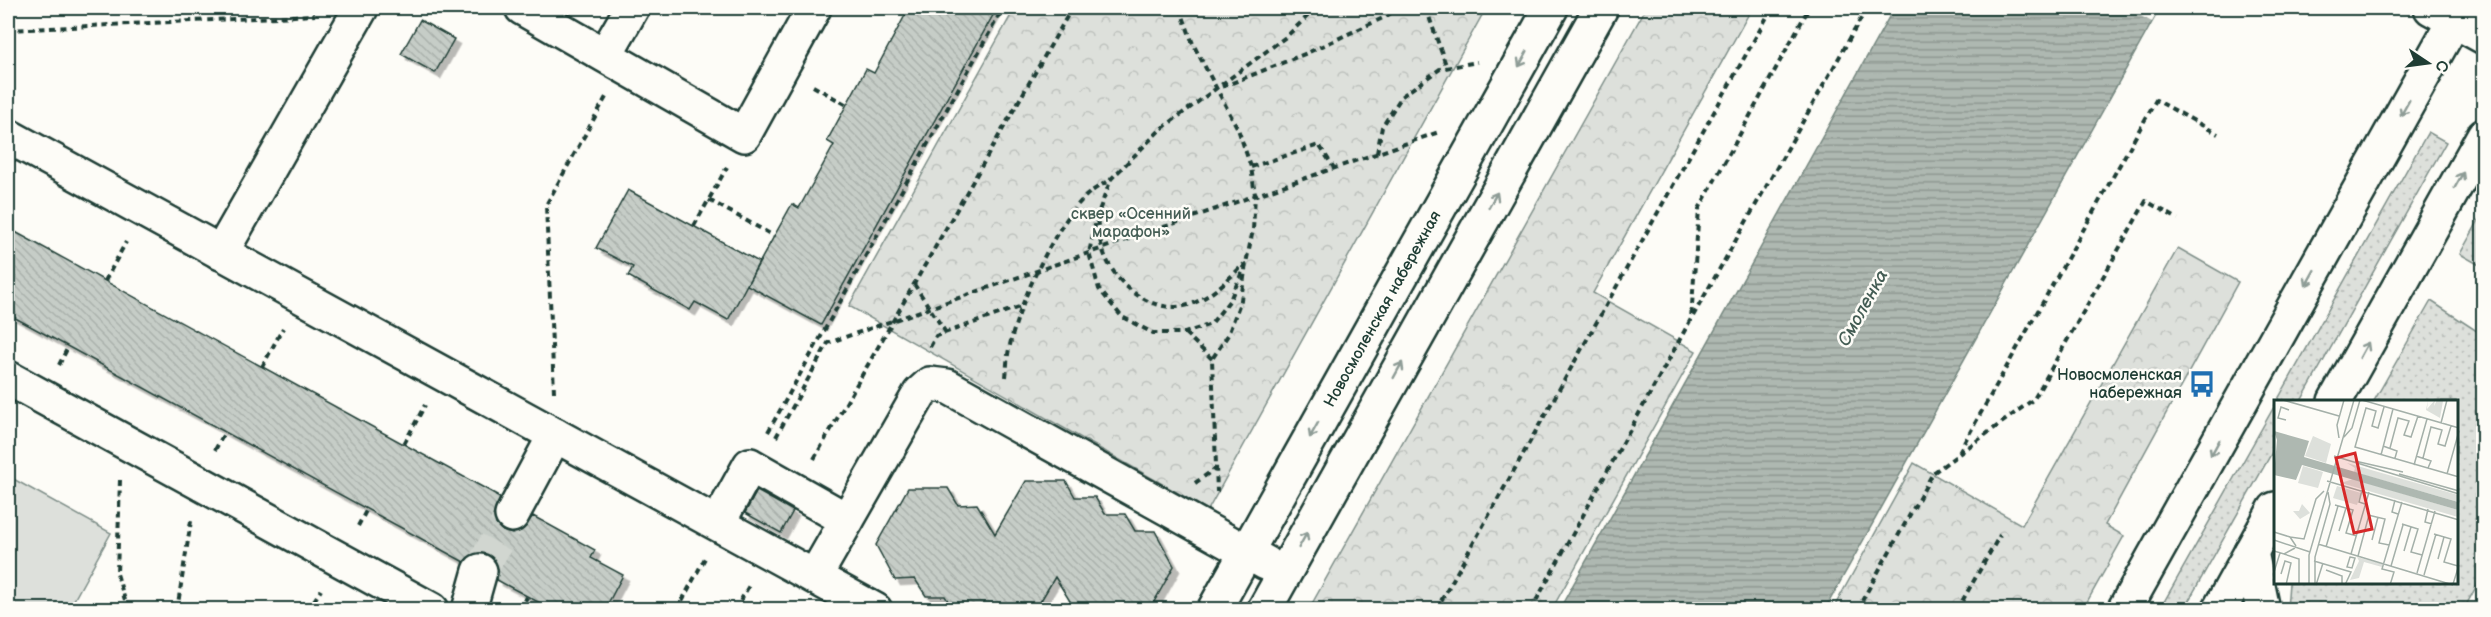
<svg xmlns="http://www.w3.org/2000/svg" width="2491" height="617" viewBox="0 0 2491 617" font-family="'Balsamiq Sans',sans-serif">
<defs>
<pattern id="grass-dots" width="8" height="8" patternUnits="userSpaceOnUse" patternTransform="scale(1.5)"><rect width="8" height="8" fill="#dde0db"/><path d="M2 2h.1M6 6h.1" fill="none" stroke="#bdc1bd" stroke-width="1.8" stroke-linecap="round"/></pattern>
<pattern id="forest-crowns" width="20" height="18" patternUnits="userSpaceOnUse" patternTransform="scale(1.5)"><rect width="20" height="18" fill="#dde0db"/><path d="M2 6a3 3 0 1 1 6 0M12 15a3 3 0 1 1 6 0" fill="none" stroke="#bdc1bd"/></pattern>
<pattern id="water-rules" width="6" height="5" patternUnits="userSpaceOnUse" patternTransform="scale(1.5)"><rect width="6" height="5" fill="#aeb8b1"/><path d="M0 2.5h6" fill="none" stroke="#8d9791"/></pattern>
<pattern id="building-back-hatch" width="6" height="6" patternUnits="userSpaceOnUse" patternTransform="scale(1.5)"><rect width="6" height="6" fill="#c6cdc7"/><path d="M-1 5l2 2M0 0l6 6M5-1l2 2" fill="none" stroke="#aab1ac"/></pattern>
<filter id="shadow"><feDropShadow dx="5.5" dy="5.5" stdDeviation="0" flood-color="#0004"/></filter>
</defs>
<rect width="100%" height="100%" fill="#fdfcf7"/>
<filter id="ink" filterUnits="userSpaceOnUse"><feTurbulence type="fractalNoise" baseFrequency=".0167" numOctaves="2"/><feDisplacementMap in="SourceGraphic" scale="12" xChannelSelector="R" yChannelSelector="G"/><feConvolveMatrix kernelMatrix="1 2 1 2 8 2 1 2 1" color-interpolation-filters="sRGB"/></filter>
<g filter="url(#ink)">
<path fill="url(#grass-dots)" stroke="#7e8e88" stroke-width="1.5" d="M 2428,132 L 2446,142 L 2301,401 L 2277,401 Z
M 2483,213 L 2484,267 L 2483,267 L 2460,254 Z
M 2431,301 L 2483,335 L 2483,574 L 2464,609 L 2287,609 L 2289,583 L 2456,582 L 2456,401 L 2374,401 Z
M 2275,405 L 2275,447 L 2184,609 L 2160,609 Z"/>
<path fill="url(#forest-crowns)" stroke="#7e8e88" stroke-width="1.5" d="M 1015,8 L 1486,8 L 1208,510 L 849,306 Z
M 1646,8 L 1752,8 L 1593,293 L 1696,351 L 1552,609 L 1309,609 Z
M 2178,248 L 2238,282 L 2105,525 L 2124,536 L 2083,609 L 1833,609 L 1914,463 L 2022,525 Z"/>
<path fill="#dde0db" stroke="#7e8e88" stroke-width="1.5" d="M 8,476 L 111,533 L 69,609 L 8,609 Z"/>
<path fill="url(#water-rules)" stroke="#75877f" stroke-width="1.5" d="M 1894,8 L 2160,8 L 1825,609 L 1559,610 Z"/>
<path fill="#fdfcf7" d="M 2126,8 L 2160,8 L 2152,22 Z"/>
<path fill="url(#building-back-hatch)" stroke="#1f3d34" stroke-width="1.5" filter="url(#shadow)" d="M 909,8 L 997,8 L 821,325 L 747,285 L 792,204 L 799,208 L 834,145 L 827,141 L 866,69 L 874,73 Z
M 420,20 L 454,39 L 435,73 L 401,54 Z
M 628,190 L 759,262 L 728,320 L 695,302 L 690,310 L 628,276 L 633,267 L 596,248 Z
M 8,228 L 497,495 L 496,496 L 500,498 L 493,516 L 496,524 L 503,531 L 512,534 L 521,531 L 533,516 L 595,550 L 591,558 L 623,575 L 605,609 L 551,609 L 497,580 L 498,566 L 493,558 L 486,553 L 475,553 L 464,562 L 8,314 Z
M 1026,481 L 1066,481 L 1075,497 L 1095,497 L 1105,514 L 1125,514 L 1135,531 L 1155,531 L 1174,566 L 1150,609 L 1095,609 L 1093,606 L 1073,606 L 1055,577 L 1036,609 L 953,609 L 945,596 L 926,596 L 915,579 L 895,580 L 876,545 L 908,488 L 948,488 L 958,505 L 977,504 L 995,534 Z
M 757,491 L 793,511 L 781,533 L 745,513 Z"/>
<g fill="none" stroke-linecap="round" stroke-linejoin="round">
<path stroke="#d1d6d0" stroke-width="33" stroke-dasharray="33 16" stroke-linecap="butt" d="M 480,571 L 512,515"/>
<defs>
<g id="minor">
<path d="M 522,8 L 744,135 L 814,8"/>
<path d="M 605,55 L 632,8"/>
<path d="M 8,136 L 875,610"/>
<path d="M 221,253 L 361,8"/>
<path d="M 8,378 L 432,610"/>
<path d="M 2335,401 L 2484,135"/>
<path d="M 512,515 L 555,435"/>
<path d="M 718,523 L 750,465 L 847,520"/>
<path d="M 2251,552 L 2263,610"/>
<path d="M 815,576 L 920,393 L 930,384 L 947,386 L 1266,563"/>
<path d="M 469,610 L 480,571"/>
<path id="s1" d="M 1214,610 L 1551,8"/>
<path d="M 1264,610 L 1601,8"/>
<path d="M 2124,610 L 2454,21 L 2472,8"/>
<path d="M 2219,610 L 2275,509"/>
</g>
<path id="major" d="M 2431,8 L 2484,37"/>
</defs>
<use href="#minor" stroke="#1f3d34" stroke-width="38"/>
<use href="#major" stroke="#1f3d34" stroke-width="38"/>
<path stroke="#1f3d34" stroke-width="4" stroke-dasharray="6 4.5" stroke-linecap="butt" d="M 1180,8 L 1193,44 L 1238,129 L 1251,167 L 1255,195 L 1253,230 L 1246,263 L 1241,300 L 1228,335 L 1212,359 L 1217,492
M 1426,8 L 1447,68
M 8,30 L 315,15
M 813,86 L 847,105
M 1222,87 L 1307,53 L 1385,17 L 1398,8
M 1377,153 L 1382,127 L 1402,96 L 1440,69 L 1477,62
M 1251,167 L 1319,145 L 1334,168
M 709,200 L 774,236
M 1097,220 C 1099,229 1099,239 1102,247 C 1111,281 1148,313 1184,306 C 1208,301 1227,280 1244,264
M 694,226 L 727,167
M 1246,263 L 1230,300 L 1211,324 L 1185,333 L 1153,333 L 1122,317 L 1099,289 L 1089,253 L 1097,216 L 1111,179 L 1160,130 L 1287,36 L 1316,8
M 105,281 L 126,242
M 914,284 L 946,333
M 1693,316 L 1867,8
M 1185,333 L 1212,359
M 930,347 L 936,336 L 1022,306
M 59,365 L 68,347
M 262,367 L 283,328
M 1006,377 C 1007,367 1007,355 1010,345 C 1019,303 1055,225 1086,196 C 1092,190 1102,185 1109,180
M 554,392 L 546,205 L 606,97
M 768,432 L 1003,8
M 776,437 L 828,343 L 1439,132
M 404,444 L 425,405
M 215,450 L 225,432
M 1959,452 L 2156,100 L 2218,134
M 814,459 L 1072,8
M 120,480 L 117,574 L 128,610
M 1195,483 L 1216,468
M 358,526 L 367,509
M 177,610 L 191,521
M 308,610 L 321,590
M 520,610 L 527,597
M 677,610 L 705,558
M 735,610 L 750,584
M 1436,610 L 1772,8
M 1531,610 L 1691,319 L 1699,209 L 1809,8
M 1857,610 L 1933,473 L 2034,399 L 2146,201 L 2178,219
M 1957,610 L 2000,535"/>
<use href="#minor" stroke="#fdfcf7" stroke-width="33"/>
<use href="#major" stroke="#fdfcf7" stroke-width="33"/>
</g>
<defs><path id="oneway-shaft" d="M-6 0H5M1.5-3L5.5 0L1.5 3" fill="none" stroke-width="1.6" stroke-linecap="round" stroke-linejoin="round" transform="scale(1.5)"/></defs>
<g stroke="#8e9c96">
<use href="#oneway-shaft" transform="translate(1523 59) rotate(119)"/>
<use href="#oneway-shaft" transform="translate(2405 108) rotate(119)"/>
<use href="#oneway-shaft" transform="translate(2459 180) rotate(-61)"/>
<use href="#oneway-shaft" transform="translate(1493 200) rotate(-61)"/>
<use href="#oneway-shaft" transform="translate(2310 278) rotate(119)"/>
<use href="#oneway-shaft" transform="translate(2364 350) rotate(-61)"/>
<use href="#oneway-shaft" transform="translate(1398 370) rotate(-61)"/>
<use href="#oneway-shaft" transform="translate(1314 430) rotate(119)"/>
<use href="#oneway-shaft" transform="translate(2215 448) rotate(119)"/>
<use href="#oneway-shaft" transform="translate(1303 540) rotate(-61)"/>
</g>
</g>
<defs>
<symbol id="bus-bare" viewBox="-9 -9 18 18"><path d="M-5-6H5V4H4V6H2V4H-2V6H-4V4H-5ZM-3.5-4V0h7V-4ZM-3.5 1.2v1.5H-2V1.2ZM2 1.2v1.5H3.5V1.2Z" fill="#1f6fb2" stroke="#fdfcf7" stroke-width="2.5" paint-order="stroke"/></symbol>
</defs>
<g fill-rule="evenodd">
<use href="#bus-bare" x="2183" y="365" width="38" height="38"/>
</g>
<g text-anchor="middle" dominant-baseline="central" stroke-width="5" stroke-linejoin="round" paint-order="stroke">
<g font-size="16" fill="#455e55" stroke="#fdfcf7">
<text x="1131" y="214">сквер «Осенний<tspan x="1131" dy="18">марафон»</tspan></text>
</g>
<g font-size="16" fill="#1f3d34" stroke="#fdfcf7">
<text stroke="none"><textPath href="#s1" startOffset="345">Новосмоленская набережная</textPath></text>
</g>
<g font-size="16" fill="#1f3d34" stroke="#fdfcf7" text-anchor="end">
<text x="2182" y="375">Новосмоленская<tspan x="2182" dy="18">набережная</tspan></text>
</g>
<g font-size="18" font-style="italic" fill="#435c53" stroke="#fdfcf7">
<text transform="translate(1863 308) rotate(-61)">Смоленка</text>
</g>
</g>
<g transform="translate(2274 400)">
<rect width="184" height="184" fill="#fdfcf7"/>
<path d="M 83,157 L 109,164 L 108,167 L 90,162 L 85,178 L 76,180 L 85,161 Z" fill="#dde0db"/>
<path d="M 39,36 L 57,44 L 52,63 L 31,56 ZM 73,63 L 184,95 L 184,102 L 80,72 L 81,68 ZM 29,66 L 49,72 L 44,88 L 24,83 ZM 79,79 L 184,110 L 184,117 L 67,83 ZM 63,86 L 87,93 L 83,105 L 59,98 ZM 34,90 L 28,104 L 36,113 L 26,119 L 19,111 L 25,111 Z" fill="#dde0db"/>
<path d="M 154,0 L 153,9 L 161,0 L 160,6 L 163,0 L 169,1 L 166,18 L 152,10 Z" fill="#dde0db"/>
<path d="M 0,31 L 35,41 L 30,57 L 184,102 L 184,110 L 28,65 L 22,80 L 0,75 L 3,40 Z" fill="#aeb8b1"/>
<path fill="none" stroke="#a4b0a9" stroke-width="1.5" d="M 9,0 L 65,16M 88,0 L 185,28M 110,7 L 104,28 L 98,26 L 102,11 L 92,8 L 81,47 L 185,77M 12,20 L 4,18 L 7,7 L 15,10M 167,23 L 173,0M 70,37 L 78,28 L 86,0M 65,38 L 63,25 L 70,0M 109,46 L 123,51 L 121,58M 116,48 L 124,18 L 135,21 L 130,35 L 137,37 L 144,16M 107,55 L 119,9M 60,56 L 185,94M 142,56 L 157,61 L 154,68M 149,58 L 157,27 L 168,30 L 164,44 L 171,46 L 177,26M 81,61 L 129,72M 140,65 L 153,19M 125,74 L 185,91M 173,74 L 185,31M 53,81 L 185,120M 88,90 L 85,102 L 91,104M 121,100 L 118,112 L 124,114M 61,105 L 79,110 L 72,133 L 83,136M 154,109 L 151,122 L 158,124M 94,115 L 111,119 L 105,143 L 115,145M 128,124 L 144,129 L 137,152 L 148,155M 65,131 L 72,108M 0,132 L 16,137 L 22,146M 160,134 L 177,139 L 170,162 L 184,166M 16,137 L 30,139 L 42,99 L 50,91M 0,140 L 36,152M 98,140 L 104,117M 44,144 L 179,185M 52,147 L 64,106M 0,151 L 10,154 L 21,148M 130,151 L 137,127M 10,154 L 25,159 L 25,185M 77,154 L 95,92M 84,156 L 95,115M 76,157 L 81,158 L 78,168 L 73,167 ZM 164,159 L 170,137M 40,161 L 77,172 L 71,185M 117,166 L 129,125M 52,170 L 68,176 L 68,185M 0,172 L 6,153M 143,173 L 161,111M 7,174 L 11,161 L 17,163 L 12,185M 150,175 L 162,134M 179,184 L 185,165M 35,185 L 35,155 L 80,0M 41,185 L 41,157 L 56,104 L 54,92M 42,185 L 49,163M 116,185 L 120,172 L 108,169 L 128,102"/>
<path fill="#d62828" fill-opacity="0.15" stroke="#d62828" stroke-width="3" d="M 81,53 L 98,129 L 80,133 L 62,58 Z"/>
<rect width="184" height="184" fill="none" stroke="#1f3d34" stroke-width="3"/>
</g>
<rect width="2491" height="617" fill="none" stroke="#fdfcf7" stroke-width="30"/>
<rect x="15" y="15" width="2461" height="587" fill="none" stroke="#1f3d34" stroke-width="2" filter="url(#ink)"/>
<g transform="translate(2428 63) rotate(103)" stroke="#fdfcf7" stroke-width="4.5" paint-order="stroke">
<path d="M0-4.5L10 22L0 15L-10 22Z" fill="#1f3d34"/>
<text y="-9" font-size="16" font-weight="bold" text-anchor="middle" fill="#1f3d34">С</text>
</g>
</svg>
